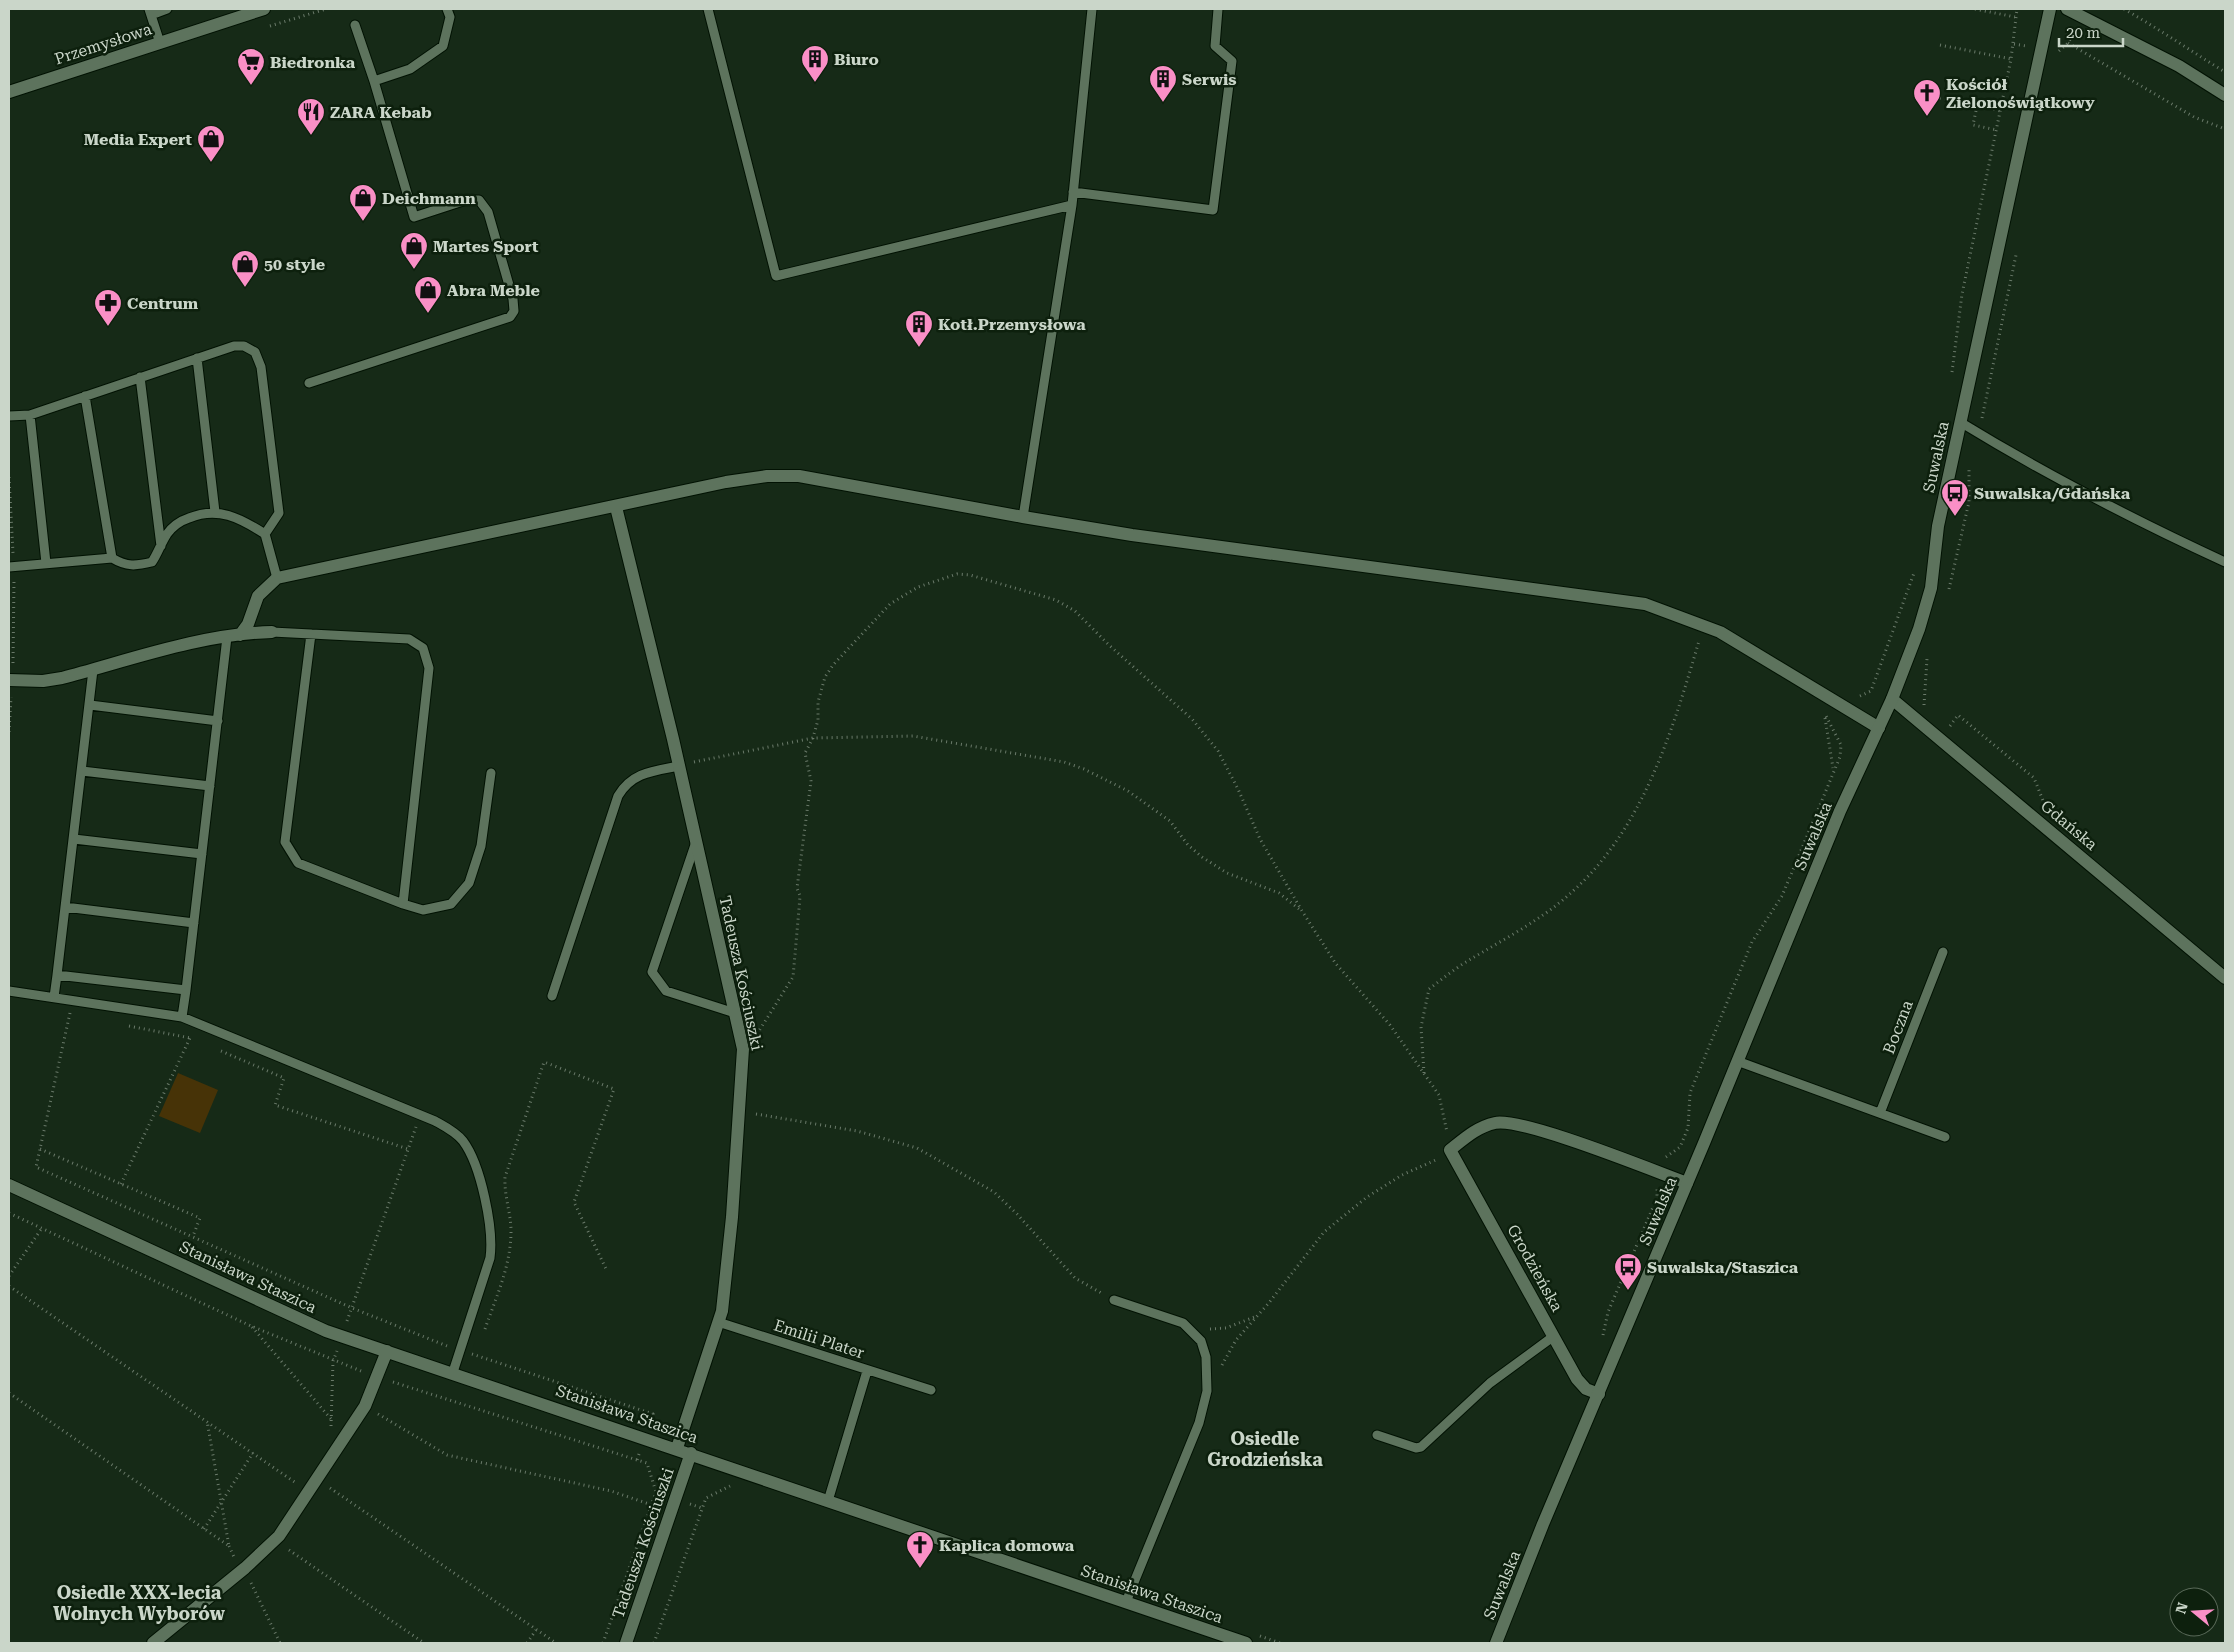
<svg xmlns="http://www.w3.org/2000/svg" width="2234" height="1652" viewBox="0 0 2234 1652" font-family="'Roboto Serif',serif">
<rect width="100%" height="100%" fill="#162a17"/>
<path fill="#473307" d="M 178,1073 L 218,1090 L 200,1133 L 159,1116 Z"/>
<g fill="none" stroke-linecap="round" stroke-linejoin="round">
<defs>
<path id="service" d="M 149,9 L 160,43
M 708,9 L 776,276 L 1072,205 L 1092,9
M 151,15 L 167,9
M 374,81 L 410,69 L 443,46 L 450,17 L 447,9
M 1073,192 L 1213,210 L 1232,61 L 1215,46 L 1218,9
M 197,358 L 215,512
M 140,377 L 161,546
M 309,383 L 510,317 L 514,311 L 513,299 L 488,212 L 479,200 L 466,200 L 414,217 L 374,81 L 355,25
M 30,415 L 46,563
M 9,416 L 30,415 L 234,346 L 244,346 L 255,352 L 261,367 L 279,513 L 265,534 L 277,578
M 1960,422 C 2045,474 2134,520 2225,562
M 1023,517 L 1072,205
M 112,558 C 127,567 136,566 152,562 C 158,553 161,543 167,534 C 172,527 180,521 189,518 C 218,506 240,518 265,534
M 9,567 L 112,558 L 85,396
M 272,632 L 409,639 L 423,648 L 429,668 L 403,904
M 311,634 L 285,842 L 298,863 L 403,904 L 423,910 L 451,904 L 469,883 L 481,846 L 491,773
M 93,670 L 57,975 L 186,990 L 227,637
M 90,705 L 218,721
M 82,771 L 210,786
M 74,839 L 202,854
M 696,842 L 652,972 L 666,991 L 735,1013
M 65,907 L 194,923
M 9,991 L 182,1017 L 435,1121 C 444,1126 456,1132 463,1141 C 481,1165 494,1229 490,1258 L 453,1372
M 552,996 L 618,796 C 632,772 654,771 679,766
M 54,997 L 57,975
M 182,1017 L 186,990
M 1737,1061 L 1945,1137
M 1880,1113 L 1943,952
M 1114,1300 L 1183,1323 L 1201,1341 L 1206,1357 L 1207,1391 L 1199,1423 L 1126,1602
M 718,1322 L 931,1390
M 1377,1435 L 1416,1448 L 1421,1447 L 1490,1383 L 1554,1336
M 828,1501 L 867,1371"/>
<path id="minor" d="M 2067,9 L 2179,66 L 2225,95
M 9,92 L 264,9
M 616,507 L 673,739 L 743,1049 L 732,1217 L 722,1311 L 677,1448
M 240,635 L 248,624 L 258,596 L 277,578 L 726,482 L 767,476 L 799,476 L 1023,517 L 1132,535 L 1645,604 L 1720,632 L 1879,728
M 9,680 L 43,681 L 62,678 C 130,660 201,634 272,632
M 1892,699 L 2225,978
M 9,1185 L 326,1331 L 1246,1643
M 1599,1394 L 1586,1389 L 1577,1379 L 1450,1150 C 1465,1138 1477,1127 1495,1123 C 1522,1117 1654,1171 1687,1183
M 153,1643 L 245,1568 L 279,1536 L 365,1406 L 387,1351
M 626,1643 L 691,1453"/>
<path id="tertiary" d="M 1496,1643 L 1543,1524 L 1704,1143 L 1840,811 L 1892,699 L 1919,629 L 1931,588 L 1938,526 L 2050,9"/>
</defs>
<use href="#service" stroke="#021203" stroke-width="11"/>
<use href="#minor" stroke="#021203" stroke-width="14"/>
<use href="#tertiary" stroke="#021203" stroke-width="14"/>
<path stroke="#6a7a6a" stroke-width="3" stroke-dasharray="1 4" stroke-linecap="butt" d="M 1975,9 L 2015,17
M 2124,9 C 2159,29 2191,51 2225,72
M 270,26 L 326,9
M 2068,43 L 2194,117 L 2225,129
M 2014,44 L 2026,46
M 1940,45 L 2011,59
M 2059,51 L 2068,43 L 2075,31
M 1930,96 L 2001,111
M 1977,106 L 1973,125 L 1997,130
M 1952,372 L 1962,294 L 2011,59 L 2017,9
M 1982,418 L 2016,255
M 9,477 L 13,553
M 1949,589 L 1969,502 L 1969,467
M 13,663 L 14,579
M 1860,696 L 1871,691 L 1914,573
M 1924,705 L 1927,659
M 1825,718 L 1833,768
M 1950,726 L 1958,715 L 2034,778 L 2044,803
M 9,732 L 11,697
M 694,762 L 813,738 L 913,736 L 1064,762 L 1084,769 L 1128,791 L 1170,821 L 1188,845 L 1202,857 L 1227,873 L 1279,893 L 1299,909
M 70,1013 L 36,1167 L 352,1308 L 447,1346
M 129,1026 L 190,1038
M 757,1034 L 793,977 L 799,909 L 800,896 L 797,888 L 811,781 L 805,753 L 813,738 L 818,720 L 818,702 L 825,677 L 833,665 L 890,604 L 918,587 L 957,574 L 970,575 L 1056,600 L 1075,611 L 1110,646 L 1192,719 L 1218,751 L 1238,789 L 1260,839 L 1302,911 L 1336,964 L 1390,1025 L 1439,1095 L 1447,1132
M 221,1051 L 284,1078 L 275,1105 L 408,1149
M 1424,1073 L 1421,1027 L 1429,989 C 1441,980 1453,970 1466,962 C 1502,940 1542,920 1573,891 C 1644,827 1673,729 1699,641
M 756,1114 L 857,1131 L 917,1148 L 994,1192 L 1017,1214 L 1075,1278 L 1103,1294
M 40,1149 L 200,1218 L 193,1236
M 1666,1157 L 1680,1147 L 1688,1128 L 1690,1093 L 1735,983 L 1752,942 L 1782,896 L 1840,757 L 1841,745 L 1826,716
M 121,1184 L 190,1038
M 9,1213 L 251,1326 L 361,1371
M 9,1276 L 42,1228
M 9,1286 L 296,1483
M 347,1321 L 416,1127
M 252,1327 L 331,1419
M 485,1329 C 496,1297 511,1266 511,1231 C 511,1213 504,1196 505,1177 L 544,1062 L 614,1089 L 574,1202 L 606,1269
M 1210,1329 L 1226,1328 L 1257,1316
M 1603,1335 L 1608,1312 L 1657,1198 L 1657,1188
M 472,1354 L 653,1414 L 650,1424
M 1222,1365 L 1236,1340 L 1268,1304 L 1324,1232 L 1367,1197 L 1402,1175 L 1438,1159
M 393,1382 L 637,1460
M 9,1393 L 229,1546 L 207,1421
M 378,1414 L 447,1455 L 611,1491 L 652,1505
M 331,1426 L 333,1361 L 337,1351
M 639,1454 L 637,1460 L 647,1463 L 656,1492 L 661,1494
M 330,1488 L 556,1643
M 690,1504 L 702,1508
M 204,1529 L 253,1453
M 229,1546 L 234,1557
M 289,1550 L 424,1643
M 251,1583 L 280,1643
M 1260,1636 L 1280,1643
M 527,1643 L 536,1630
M 603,1643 L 656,1492
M 654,1643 L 706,1498 L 730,1486"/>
<use href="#service" stroke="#5d735d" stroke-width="9"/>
<use href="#minor" stroke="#5d735d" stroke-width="12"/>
<use href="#tertiary" stroke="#5d735d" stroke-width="12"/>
</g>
<defs>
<symbol id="building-pin" viewBox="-11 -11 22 30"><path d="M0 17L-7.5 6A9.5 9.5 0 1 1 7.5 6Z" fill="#fa8fc6" stroke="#0d200d"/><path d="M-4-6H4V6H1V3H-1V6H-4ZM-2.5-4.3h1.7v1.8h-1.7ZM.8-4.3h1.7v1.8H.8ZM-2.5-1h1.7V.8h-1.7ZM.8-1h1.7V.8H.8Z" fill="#111"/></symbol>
<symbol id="supermarket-pin" viewBox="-11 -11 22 30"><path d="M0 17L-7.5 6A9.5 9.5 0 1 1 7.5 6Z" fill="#fa8fc6" stroke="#0d200d"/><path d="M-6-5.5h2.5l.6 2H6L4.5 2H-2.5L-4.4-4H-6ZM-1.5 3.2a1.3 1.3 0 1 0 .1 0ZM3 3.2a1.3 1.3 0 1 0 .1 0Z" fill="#111"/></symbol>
<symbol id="church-pin" viewBox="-11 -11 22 30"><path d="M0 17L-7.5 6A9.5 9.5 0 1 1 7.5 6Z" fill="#fa8fc6" stroke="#0d200d"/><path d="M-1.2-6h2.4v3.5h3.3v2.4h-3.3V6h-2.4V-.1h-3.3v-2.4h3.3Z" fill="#111"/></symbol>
<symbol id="restaurant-pin" viewBox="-11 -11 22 30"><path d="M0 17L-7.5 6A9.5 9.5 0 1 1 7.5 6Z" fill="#fa8fc6" stroke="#0d200d"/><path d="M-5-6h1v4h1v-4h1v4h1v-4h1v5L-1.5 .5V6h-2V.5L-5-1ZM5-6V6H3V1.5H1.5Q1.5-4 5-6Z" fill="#111"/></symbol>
<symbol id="shop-pin" viewBox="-11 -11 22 30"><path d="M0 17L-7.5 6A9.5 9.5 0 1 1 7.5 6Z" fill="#fa8fc6" stroke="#0d200d"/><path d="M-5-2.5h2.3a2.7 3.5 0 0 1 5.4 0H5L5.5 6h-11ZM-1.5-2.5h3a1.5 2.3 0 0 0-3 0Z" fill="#111"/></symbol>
<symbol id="pharmacy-pin" viewBox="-11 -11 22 30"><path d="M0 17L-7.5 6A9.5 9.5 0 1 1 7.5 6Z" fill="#fa8fc6" stroke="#0d200d"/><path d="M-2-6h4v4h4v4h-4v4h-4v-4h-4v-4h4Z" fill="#111"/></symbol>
<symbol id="bus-pin" viewBox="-11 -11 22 30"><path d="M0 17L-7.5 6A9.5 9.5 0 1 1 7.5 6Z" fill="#fa8fc6" stroke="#0d200d"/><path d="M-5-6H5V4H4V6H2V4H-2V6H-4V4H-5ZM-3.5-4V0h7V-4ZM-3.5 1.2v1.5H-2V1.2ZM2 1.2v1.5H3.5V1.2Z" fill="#111"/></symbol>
</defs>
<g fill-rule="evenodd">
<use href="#building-pin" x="799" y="43" width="32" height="43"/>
<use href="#supermarket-pin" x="235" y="46" width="32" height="43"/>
<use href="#building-pin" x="1147" y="63" width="32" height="43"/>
<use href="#church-pin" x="1911" y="77" width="32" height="43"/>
<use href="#restaurant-pin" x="295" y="96" width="32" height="43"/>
<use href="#shop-pin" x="195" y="123" width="32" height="43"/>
<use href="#shop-pin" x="347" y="182" width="32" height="43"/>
<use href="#shop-pin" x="398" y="230" width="32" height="43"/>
<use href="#shop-pin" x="229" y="248" width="32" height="43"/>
<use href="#shop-pin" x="412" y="274" width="32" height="43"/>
<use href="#pharmacy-pin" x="92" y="287" width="32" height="43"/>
<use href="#building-pin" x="903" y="308" width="32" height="43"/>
<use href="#bus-pin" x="1939" y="477" width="32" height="43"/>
<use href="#bus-pin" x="1612" y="1251" width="32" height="43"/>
<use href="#church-pin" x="904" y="1529" width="32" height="43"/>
</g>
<g text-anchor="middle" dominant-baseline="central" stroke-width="5" stroke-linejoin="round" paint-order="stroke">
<g font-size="16" fill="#cad6c9" stroke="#0d200d">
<text transform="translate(103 44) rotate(-18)">Przemysłowa</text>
<text transform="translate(1936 457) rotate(-78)">Suwalska</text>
<text transform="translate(2069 825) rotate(40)">Gdańska</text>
<text transform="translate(1813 836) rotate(-67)">Suwalska</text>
<text transform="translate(741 973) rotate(78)">Tadeusza Kościuszki</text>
<text transform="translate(1898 1027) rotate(-69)">Boczna</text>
<text transform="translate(1658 1211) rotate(-67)">Suwalska</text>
<text transform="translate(1535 1268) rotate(61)">Grodzieńska</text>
<text transform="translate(248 1277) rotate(25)">Stanisława Staszica</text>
<text transform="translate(819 1339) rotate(18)">Emilii Plater</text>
<text transform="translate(627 1414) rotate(19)">Stanisława Staszica</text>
<text transform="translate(643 1543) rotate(-71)">Tadeusza Kościuszki</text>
<text transform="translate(1502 1585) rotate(-68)">Suwalska</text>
<text transform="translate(1152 1594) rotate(19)">Stanisława Staszica</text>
</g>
<g font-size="16" font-weight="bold" fill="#cad6c9" stroke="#0d200d" text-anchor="start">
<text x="834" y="59">Biuro</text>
<text x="270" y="62">Biedronka</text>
<text x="1182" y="79">Serwis</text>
<text x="1946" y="84">Kościół<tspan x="1946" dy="18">Zielonoświątkowy</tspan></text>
<text x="330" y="112">ZARA Kebab</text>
<text x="192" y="139" text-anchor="end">Media Expert</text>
<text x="382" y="198">Deichmann</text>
<text x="433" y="246">Martes Sport</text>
<text x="264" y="264">50 style</text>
<text x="447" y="290">Abra Meble</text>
<text x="127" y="303">Centrum</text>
<text x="938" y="324">Kotł.Przemysłowa</text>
<text x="1974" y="493">Suwalska/Gdańska</text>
<text x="1647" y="1267">Suwalska/Staszica</text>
<text x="939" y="1545">Kaplica domowa</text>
</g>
<g font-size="18" font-weight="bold" fill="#cad6c9" stroke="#0d200d">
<text x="1265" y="1438">Osiedle<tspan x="1265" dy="21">Grodzieńska</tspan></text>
<text x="139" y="1592">Osiedle XXX-lecia<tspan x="139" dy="21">Wolnych Wyborów</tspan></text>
</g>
</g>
<rect width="2234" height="1652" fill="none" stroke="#cad6c9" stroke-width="20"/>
<g transform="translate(2194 1612) rotate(288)"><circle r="24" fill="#0d200d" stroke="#596958"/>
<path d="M0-4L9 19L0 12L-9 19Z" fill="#fa8fc6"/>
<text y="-8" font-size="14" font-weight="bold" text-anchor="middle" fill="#cad6c9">N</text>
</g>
<path d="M2059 38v8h64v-8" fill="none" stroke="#cad6c9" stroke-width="2.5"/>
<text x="2066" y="38" font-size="15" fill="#cad6c9" stroke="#0d200d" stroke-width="4" paint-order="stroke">20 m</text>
</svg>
